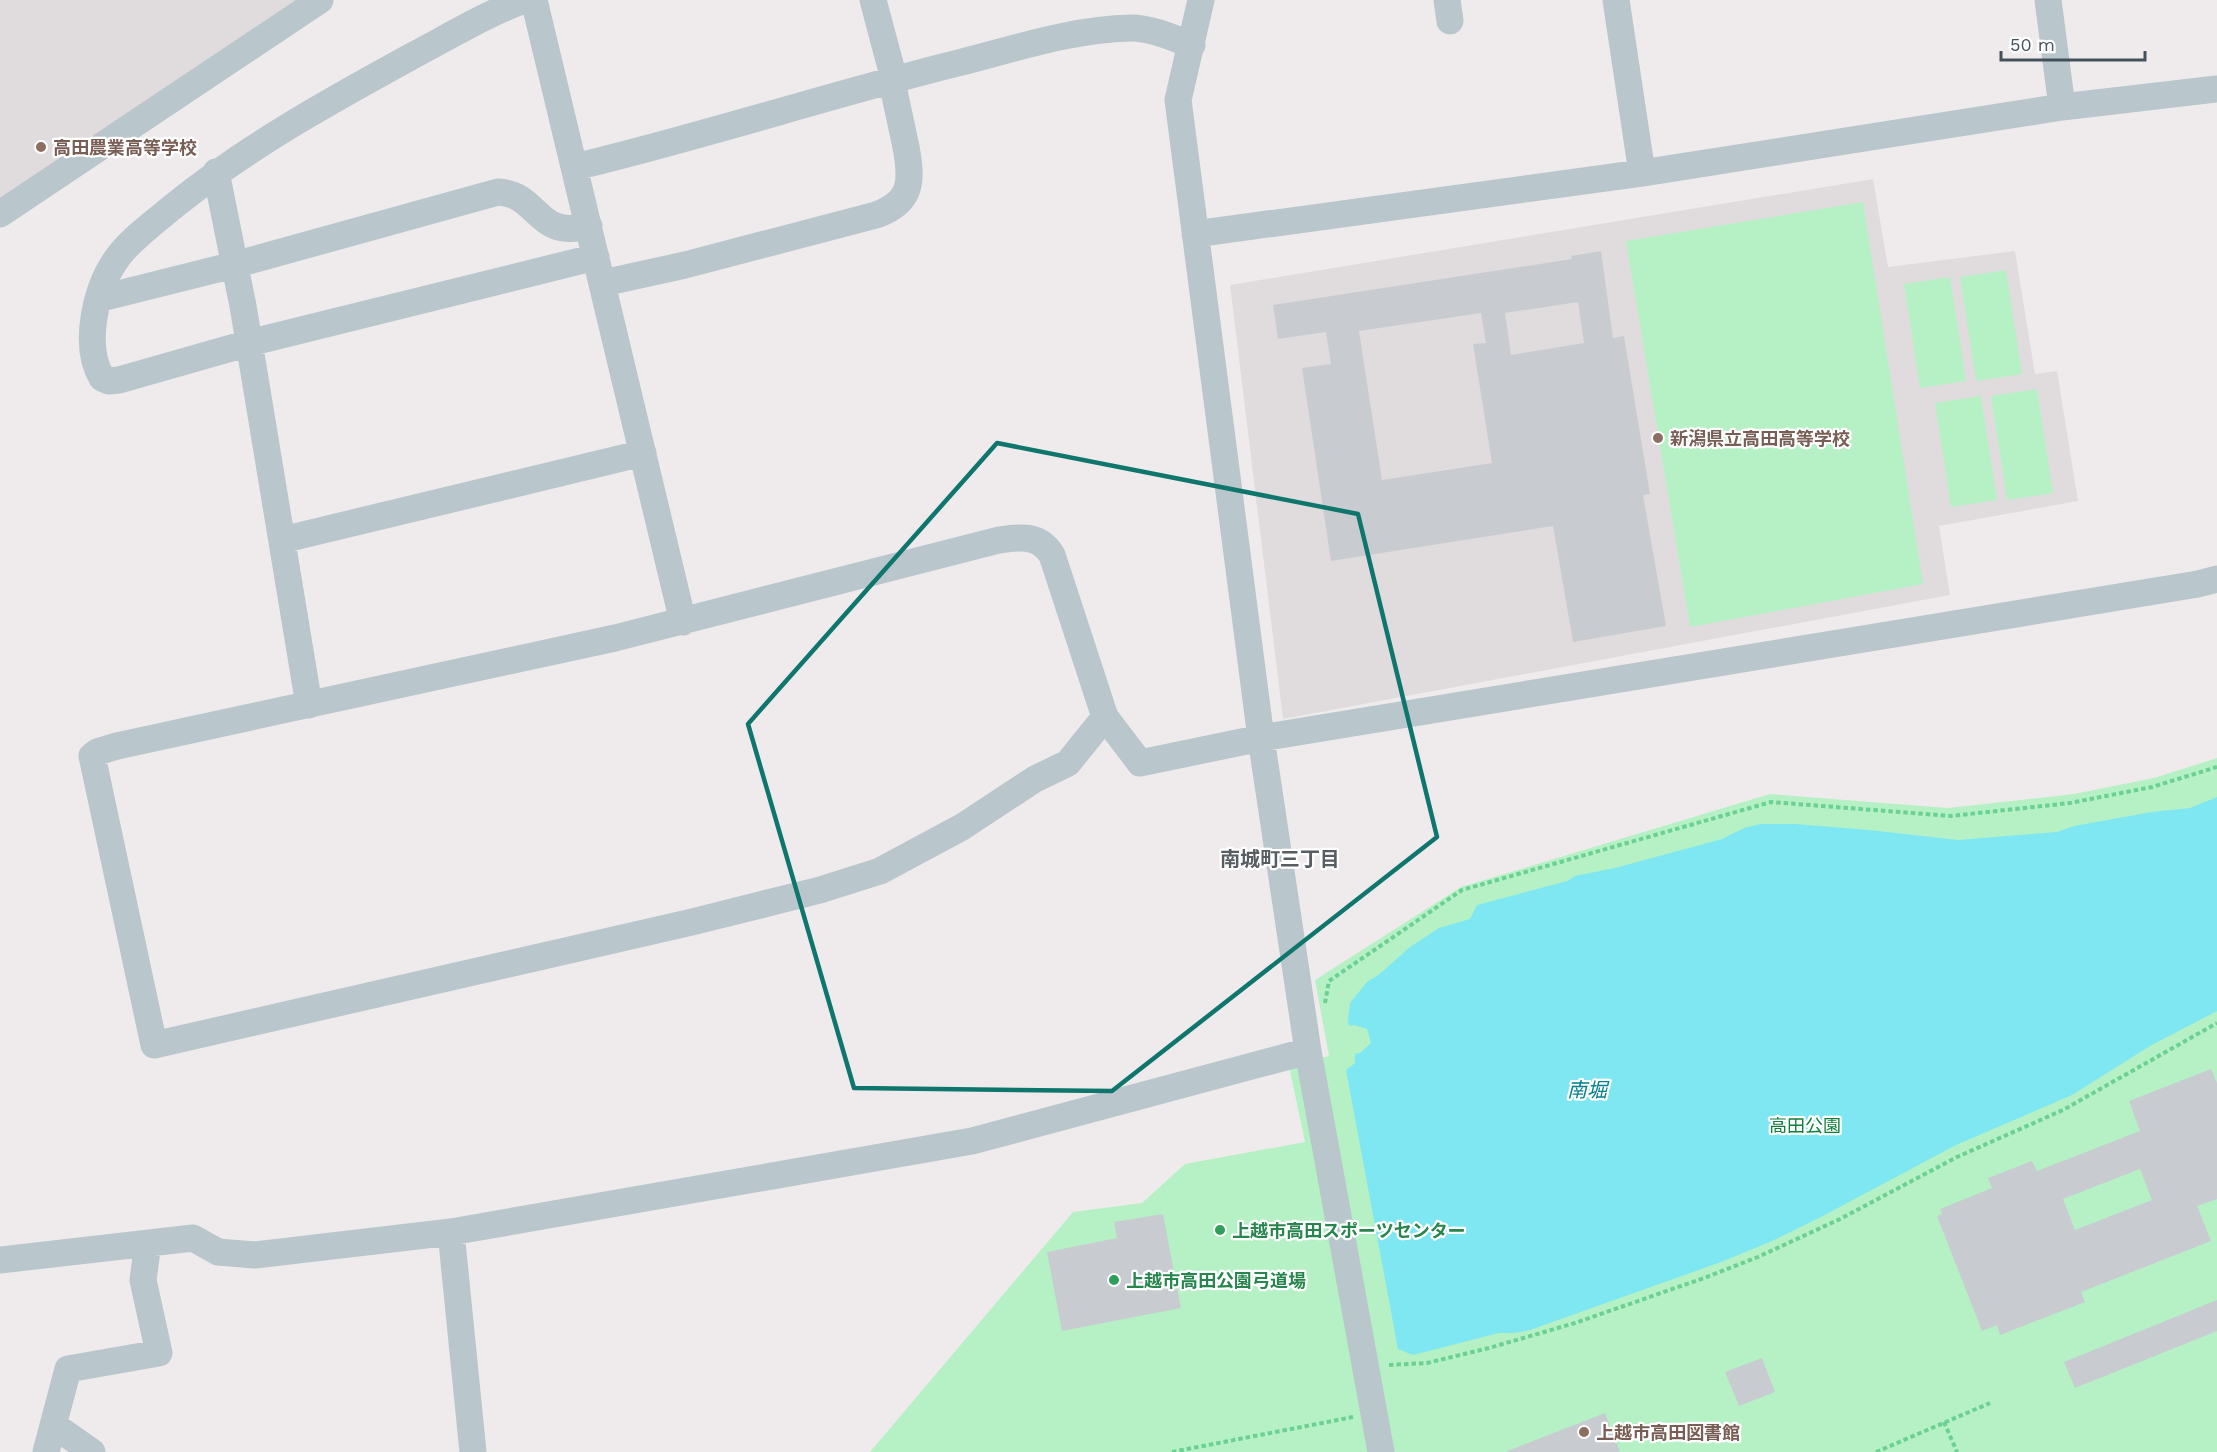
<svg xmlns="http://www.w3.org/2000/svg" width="2217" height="1452" viewBox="0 0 2217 1452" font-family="'Work Sans','Noto Sans JP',sans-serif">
<rect width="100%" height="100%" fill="#efebec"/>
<path fill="#e0dcde" d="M 0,0 L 302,0 L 0,199 Z
M 1873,179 L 1888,267 L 2015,251 L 2035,374 L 2057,371 L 2078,501 L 1939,526 L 1950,595 L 1283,719 L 1230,285 Z"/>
<path fill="#b5f1c5" d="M 1863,202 L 1923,584 L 1690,627 L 1626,241 Z
M 2006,270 L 2022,374 L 1976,381 L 1960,277 Z
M 1950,277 L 1966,381 L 1920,388 L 1904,284 Z
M 2037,389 L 2053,493 L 2007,500 L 1991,396 Z
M 1981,396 L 1997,500 L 1951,507 L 1935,403 Z
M 2217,758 L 2217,1452 L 870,1452 L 1073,1212 L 1142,1203 L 1185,1164 L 1305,1142 L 1289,1066 L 1329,1056 L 1315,980 L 1461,887 L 1770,794 L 1948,808 L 2074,794 L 2154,778 Z"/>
<path fill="#7fe7f1" d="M 2217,797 L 2217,1011 L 2150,1046 L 2072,1095 L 1956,1145 L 1821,1217 L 1772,1241 L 1721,1262 L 1530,1330 L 1515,1333 L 1499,1333 L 1413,1355 L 1398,1349 L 1346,1070 L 1355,1063 L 1355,1054 L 1360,1053 L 1371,1043 L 1367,1029 L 1354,1025 L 1349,1026 L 1348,1019 L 1350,1003 L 1367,982 L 1381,973 L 1410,947 L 1439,928 L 1470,919 L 1477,905 L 1567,881 L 1575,876 L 1615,868 L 1722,839 L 1744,828 L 1760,824 L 1795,824 L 1869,830 L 1958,840 L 2057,832 L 2074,826 L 2152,812 L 2190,808 Z"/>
<path fill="#c8ccd1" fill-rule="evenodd" d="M 1601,251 L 1613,338 L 1624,336 L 1650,494 L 1643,495 L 1666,626 L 1573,642 L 1553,526 L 1331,561 L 1302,368 L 1331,364 L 1326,332 L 1278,339 L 1273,305 L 1572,259 L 1571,256 ZM 1578,302 L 1584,343 L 1511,355 L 1505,313 ZM 1481,313 L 1486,343 L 1473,344 L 1492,463 L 1382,480 L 1359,331 Z
M 2211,1069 L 2217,1083 L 2217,1199 L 2197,1206 L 2211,1241 L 2081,1292 L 2085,1302 L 2000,1335 L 1997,1325 L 1982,1331 L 1937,1216 L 1942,1214 L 1940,1209 L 1992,1188 L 1988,1178 L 2032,1161 L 2037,1171 L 2140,1131 L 2129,1101 ZM 2140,1169 L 2152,1200 L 2075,1230 L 2063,1199 Z
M 1163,1214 L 1181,1308 L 1062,1331 L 1047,1252 L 1117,1238 L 1114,1222 Z
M 2217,1300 L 2217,1331 L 2075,1388 L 2064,1362 Z
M 1762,1358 L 1775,1392 L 1739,1406 L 1725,1372 Z
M 1605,1413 L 1620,1452 L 1508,1452 L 1507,1451 Z"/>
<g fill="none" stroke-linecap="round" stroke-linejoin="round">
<path stroke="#6bd193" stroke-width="4" stroke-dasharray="4.5 3" stroke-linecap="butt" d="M 1325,1003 L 1329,981 L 1462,890 L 1771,802 L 1951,816 L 2070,803 L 2152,787 L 2217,767
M 1389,1365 L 1427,1363 L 1489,1348 L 1575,1323 L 1704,1278 L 1758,1257 L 1840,1219 L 1957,1157 L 2063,1110 L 2217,1023
M 1944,1422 L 1957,1452
M 1172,1452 L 1353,1417
M 1876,1452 L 1990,1403"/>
<path stroke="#b9c6cc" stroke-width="27" d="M 524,0 C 486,14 450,36 414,55 C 330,101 250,145 175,205 C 157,220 131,239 118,257 C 96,286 82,345 102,378 L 109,381 L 119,380 L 249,343 L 596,257
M 534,0 L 683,622
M 1201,0 L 1178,100 L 1261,738 L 1308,1051 L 1381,1452
M 1447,0 L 1450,21
M 1616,0 L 1642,173
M 2048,0 L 2062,107
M 575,167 C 705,136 832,94 962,62 C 1017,48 1074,29 1131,28 C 1152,28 1173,38 1192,45
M 216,172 L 243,306 L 309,705
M 0,214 L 320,0
M 1195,234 L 1642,173 L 2062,107 L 2217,89
M 603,283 L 685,265 L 876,215 C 913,202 912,180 906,147 C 902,128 898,110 894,91 L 894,79 L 873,0
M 98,299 L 234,265 L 498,192 C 540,194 535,240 589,226
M 282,540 L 643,453
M 1105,717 L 1068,763 L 1035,779 L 962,827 L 880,871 L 820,890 L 692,922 L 154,1045 L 92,756 L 97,752 L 117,746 L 615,638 L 999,540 C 1021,537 1039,534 1052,555 L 1105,717 L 1140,763 L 1261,738 L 2198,584 L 2217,579
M 451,1232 L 473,1452
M 0,1260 L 193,1238 L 218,1252 L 255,1255 L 451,1232 L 972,1141 L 1308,1051
M 55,1426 L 92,1452
M 46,1452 L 68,1369 L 159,1353 L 143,1280 L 148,1243"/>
</g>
<path fill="none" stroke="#0f766e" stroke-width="4.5" stroke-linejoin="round" d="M 997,443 L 1358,514 L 1437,837 L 1112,1091 L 854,1088 L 748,724 Z"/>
<g fill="#8d6e63" stroke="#fff" stroke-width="2">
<circle cx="41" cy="147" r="6"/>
<circle cx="1658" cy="438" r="6"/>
<circle cx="1584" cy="1432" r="6"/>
</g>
<g fill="#2e9e5b" stroke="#fff" stroke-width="2">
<circle cx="1220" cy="1230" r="6"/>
<circle cx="1114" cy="1280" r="6"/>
</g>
<g text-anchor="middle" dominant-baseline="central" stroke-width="4.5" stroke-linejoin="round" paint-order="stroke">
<g font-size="18" font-weight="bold" fill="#785e54" stroke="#fff" text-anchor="start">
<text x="53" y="147">高田農業高等学校</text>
<text x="1670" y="438">新潟県立高田高等学校</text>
<text x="1596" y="1432">上越市高田図書館</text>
</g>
<g font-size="18" fill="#107f3b" stroke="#fff">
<text x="1805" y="1125">高田公園</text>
</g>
<g font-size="18" font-weight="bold" fill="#27864d" stroke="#fff" text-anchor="start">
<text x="1232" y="1230">上越市高田スポーツセンター</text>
<text x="1126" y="1280">上越市高田公園弓道場</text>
</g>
<g font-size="20" font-weight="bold" fill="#585d61" stroke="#fff">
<text x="1280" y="859">南城町三丁目</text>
</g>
<g font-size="20" font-style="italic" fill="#06818e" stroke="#fff">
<text x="1587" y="1090">南堀</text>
</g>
</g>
<path d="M2001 51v9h144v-9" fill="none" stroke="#43525a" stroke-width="3"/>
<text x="2010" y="51" font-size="18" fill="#43525a" stroke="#ffffff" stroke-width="4.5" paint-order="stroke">50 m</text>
</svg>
